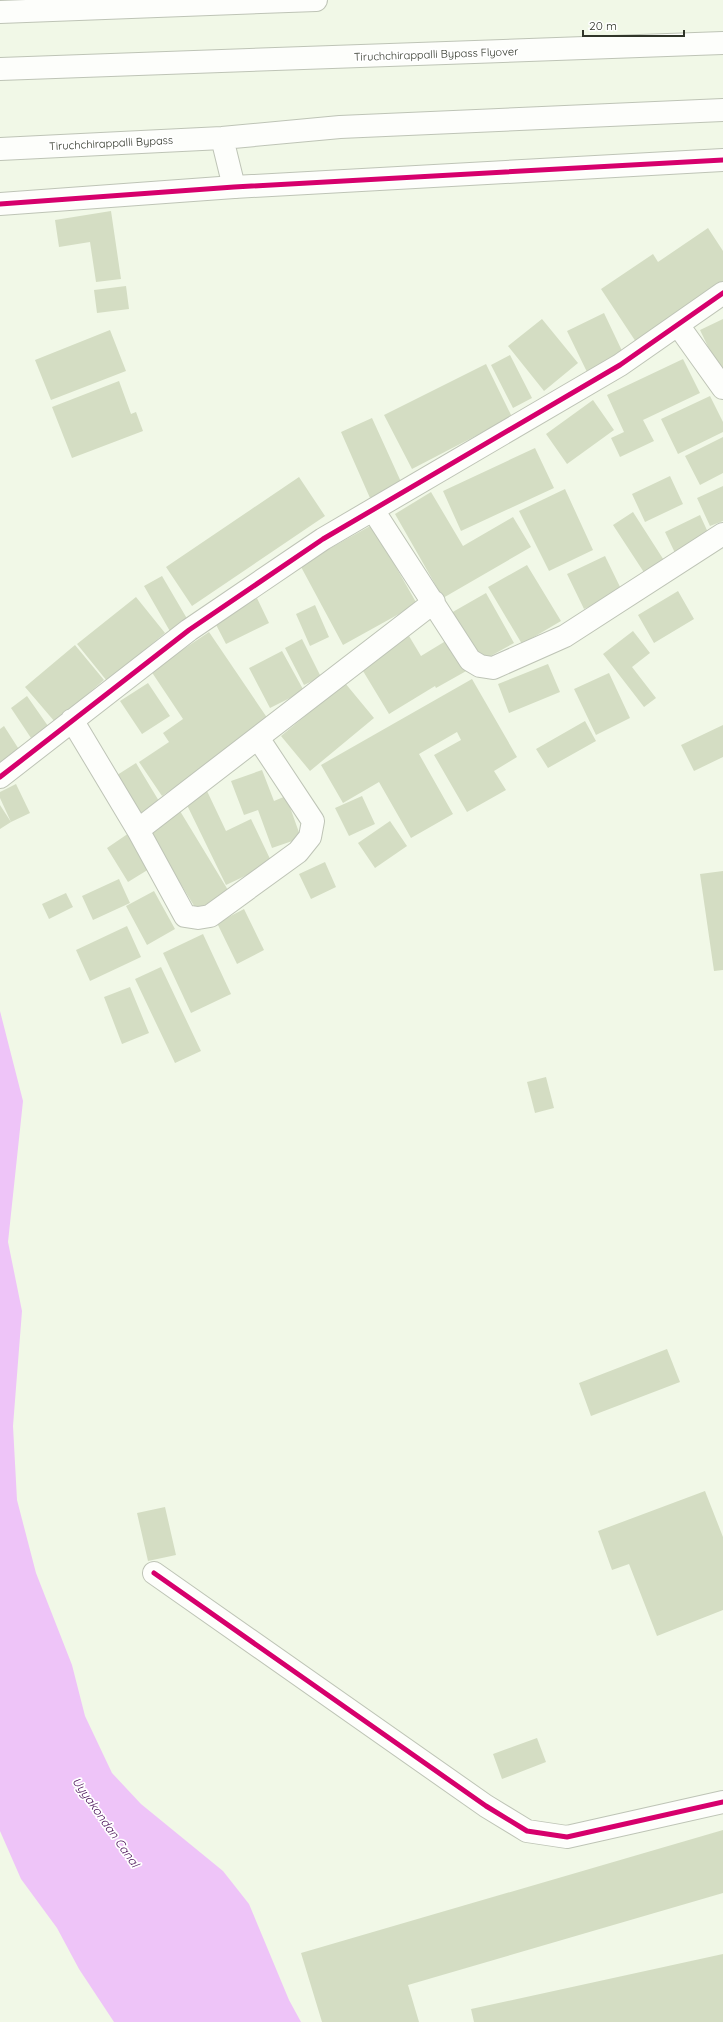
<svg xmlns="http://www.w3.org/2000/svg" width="723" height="2022" viewBox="0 0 723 2022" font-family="Quicksand,sans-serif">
<rect width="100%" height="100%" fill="#f1f8e7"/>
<path fill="#eec4f8" d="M 0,1011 L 23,1101 L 8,1242 L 22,1311 L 13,1426 L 17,1500 L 36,1573 L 72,1665 L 85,1716 L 112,1773 L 141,1804 L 223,1871 L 249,1904 L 289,2000 L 301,2022 L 114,2022 L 79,1969 L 57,1928 L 21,1879 L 0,1831 Z"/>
<path fill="#d4ddc3" d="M 111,211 L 121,279 L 96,282 L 90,242 L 59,247 L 55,220 Z
M 708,228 L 723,251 L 723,283 L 636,342 L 601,289 L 653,254 L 658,262 Z
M 126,286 L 129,309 L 97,313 L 94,290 Z
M 604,313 L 624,355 L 587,372 L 567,331 Z
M 542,319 L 578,363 L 544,391 L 508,346 Z
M 723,319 L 723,378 L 700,330 Z
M 110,330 L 126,371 L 51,400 L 35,360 Z
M 510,355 L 532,398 L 513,408 L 491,365 Z
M 683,359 L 700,393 L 643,420 L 654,441 L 620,457 L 611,438 L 624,432 L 607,395 Z
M 486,364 L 512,417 L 412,469 L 384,415 Z
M 119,381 L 131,414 L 136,412 L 143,431 L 72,458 L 52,407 Z
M 710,396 L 723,422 L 723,432 L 678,454 L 661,419 Z
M 593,400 L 614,430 L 567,464 L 546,434 Z
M 372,418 L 402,484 L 370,498 L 341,432 Z
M 723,437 L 723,473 L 700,485 L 685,456 Z
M 535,448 L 554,488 L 461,531 L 443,491 Z
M 670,476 L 683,504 L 645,522 L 632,494 Z
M 299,477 L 325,516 L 192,606 L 166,567 Z
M 723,486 L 723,521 L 710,526 L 697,498 Z
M 565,489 L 593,550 L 549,571 L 519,511 Z
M 431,492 L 463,546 L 513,517 L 531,547 L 443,598 L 395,514 Z
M 633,512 L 667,565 L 647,577 L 613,525 Z
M 700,515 L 711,539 L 676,555 L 665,532 Z
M 372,525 L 417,604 L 343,645 L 300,565 Z
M 605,556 L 622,591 L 584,609 L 567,574 Z
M 527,565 L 561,621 L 522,644 L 488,587 Z
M 162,576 L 189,622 L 171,633 L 144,586 Z
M 678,591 L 694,619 L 654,643 L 638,615 Z
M 486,593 L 514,643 L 478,663 L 451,613 Z
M 255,594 L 269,623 L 226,644 L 211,615 Z
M 136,597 L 165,633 L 107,681 L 77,644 Z
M 315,605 L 329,637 L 310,646 L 296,614 Z
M 633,631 L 650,653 L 632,667 L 656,698 L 644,707 L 603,654 Z
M 209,632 L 270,722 L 162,796 L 139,762 L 169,742 L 163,733 L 183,719 L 151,671 Z
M 409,636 L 421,656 L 449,639 L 468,670 L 436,688 L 435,686 L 389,714 L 360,666 Z
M 302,639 L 321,677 L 304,685 L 285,648 Z
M 75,645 L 104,680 L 55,722 L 25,687 Z
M 282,651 L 304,691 L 270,708 L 249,668 Z
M 548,664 L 560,692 L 509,713 L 498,684 Z
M 609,673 L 630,718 L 596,735 L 574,689 Z
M 472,679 L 517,757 L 494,771 L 506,790 L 467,812 L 434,755 L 461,740 L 457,732 L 419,754 L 453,814 L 411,838 L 379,782 L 343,803 L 321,765 Z
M 148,683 L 170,716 L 142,734 L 120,701 Z
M 345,683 L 374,718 L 310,771 L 281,736 Z
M 27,696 L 48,726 L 31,738 L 11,708 Z
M 585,721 L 596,741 L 548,768 L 536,749 Z
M 723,725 L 723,757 L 694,771 L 681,745 Z
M 4,726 L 20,751 L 0,763 L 0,729 Z
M 136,763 L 162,806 L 140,819 L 114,777 Z
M 262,770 L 274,801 L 286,796 L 301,838 L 272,848 L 258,810 L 244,815 L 231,781 Z
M 16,784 L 30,813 L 11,822 L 0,798 L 0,792 Z
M 207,791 L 226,831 L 251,819 L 272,863 L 226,885 L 185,801 Z
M 362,796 L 375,824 L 349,836 L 335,808 Z
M 0,805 L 11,822 L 0,829 Z
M 180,811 L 231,895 L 199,914 L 148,830 Z
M 390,821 L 407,846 L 375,868 L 358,843 Z
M 132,831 L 154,866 L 128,882 L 107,848 Z
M 325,862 L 336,887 L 311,899 L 299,874 Z
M 723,871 L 723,970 L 714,971 L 700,874 Z
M 119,879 L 130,903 L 93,920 L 82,896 Z
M 154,891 L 175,929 L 147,945 L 126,906 Z
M 66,893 L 73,907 L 49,919 L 42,904 Z
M 244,909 L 264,950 L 237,964 L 217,923 Z
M 127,926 L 141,957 L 90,981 L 76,950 Z
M 203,934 L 231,994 L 191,1013 L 163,953 Z
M 161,967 L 201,1051 L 175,1063 L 135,979 Z
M 130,987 L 149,1033 L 122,1044 L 104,997 Z
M 546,1077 L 554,1108 L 535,1113 L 527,1082 Z
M 667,1349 L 680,1382 L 591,1416 L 579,1383 Z
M 705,1491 L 723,1537 L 723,1610 L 657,1636 L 629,1564 L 612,1570 L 598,1531 Z
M 165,1507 L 176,1555 L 148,1561 L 137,1513 Z
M 537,1738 L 546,1762 L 502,1779 L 493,1754 Z
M 723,1830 L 723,1893 L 408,1985 L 419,2022 L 322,2022 L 301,1953 Z
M 723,1954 L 723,2022 L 474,2022 L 471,2009 Z"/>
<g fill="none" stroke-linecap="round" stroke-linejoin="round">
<defs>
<path id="minor" d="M 0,12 L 316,0
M 0,204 L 234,187 L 723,160
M 678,325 L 723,388
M 373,510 L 470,660 L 480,666 L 493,668 L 565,636 L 723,534
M 72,720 L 138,830 L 185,916 L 198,918 L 210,916 L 298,852 L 310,837 L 313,821 L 258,738
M 0,777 L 189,630 L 323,539 L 620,365 L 723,293
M 138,830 L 434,602
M 154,1573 L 486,1806 L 527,1831 L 567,1837 L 723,1802"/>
<path id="highway" d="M 0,69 L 723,43
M 222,138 L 234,187
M 0,149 L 222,138 L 340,127 L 723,110"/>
</defs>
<use href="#minor" stroke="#bec4b6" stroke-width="24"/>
<use href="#highway" stroke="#bec4b6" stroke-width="24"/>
<use href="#minor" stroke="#fdfefb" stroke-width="22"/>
<use href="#highway" stroke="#fdfefb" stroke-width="22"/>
<defs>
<path id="cycleway" d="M 0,204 L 234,187 L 723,160
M 0,777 L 189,630 L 323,539 L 620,365 L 723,293
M 154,1573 L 486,1806 L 527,1831 L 567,1837 L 723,1802"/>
</defs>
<use href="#cycleway" stroke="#fff" stroke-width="8"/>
<use href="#cycleway" stroke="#d6006c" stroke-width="5"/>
</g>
<g text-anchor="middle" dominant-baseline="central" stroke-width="3.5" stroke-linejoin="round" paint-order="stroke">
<g font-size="11" fill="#303529" stroke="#fff">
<text transform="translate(436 54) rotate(-2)">Tiruchchirappalli Bypass Flyover</text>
<text transform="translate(111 143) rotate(-3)">Tiruchchirappalli Bypass</text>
</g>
<g font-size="12" font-style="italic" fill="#420751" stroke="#fff">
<text transform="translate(106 1822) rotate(55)">Uyyakondan Canal</text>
</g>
</g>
<path d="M583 30v6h101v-6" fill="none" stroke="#303529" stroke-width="2"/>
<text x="589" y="30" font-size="12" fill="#303529" stroke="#ffffff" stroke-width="3" paint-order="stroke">20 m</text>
</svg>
